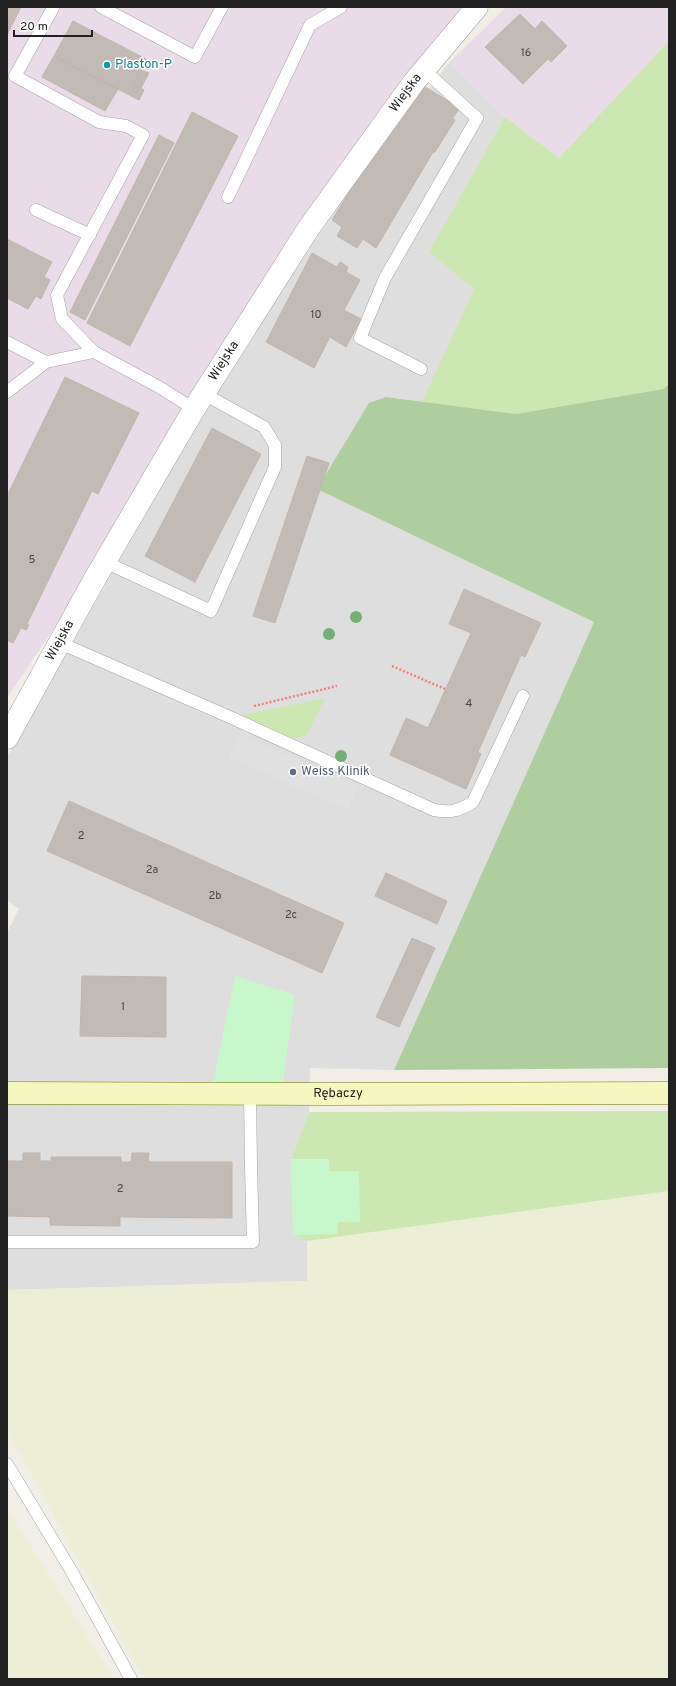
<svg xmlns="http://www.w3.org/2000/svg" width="676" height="1686" viewBox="0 0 676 1686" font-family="Overpass,sans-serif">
<rect width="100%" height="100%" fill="#f1eee8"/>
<path fill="#dfdede" d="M 669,41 L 669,384 L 516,414 L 386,397 L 317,489 L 594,622 L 394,1070 L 310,1068 L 309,1112 L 291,1159 L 293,1235 L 307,1241 L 307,1281 L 7,1290 L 7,933 L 19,909 L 7,900 L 7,757 L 184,447 L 322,221 L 450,62 L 505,117 L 558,158 Z"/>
<path fill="#e9dbe7" d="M 7,7 L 473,7 L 7,698 Z
M 506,7 L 669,7 L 669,41 L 558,158 L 505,117 L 450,62 Z"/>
<path fill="#eceed5" d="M 669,1191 L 669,1679 L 144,1679 L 7,1431 L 7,1290 L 307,1281 L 307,1241 Z
M 7,1508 L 108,1669 L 113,1679 L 7,1679 Z"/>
<path fill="#cde7b2" d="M 669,41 L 669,384 L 663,389 L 516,414 L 422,402 L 474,289 L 429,252 L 505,117 L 559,158 Z
M 325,698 L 307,735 L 299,738 L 291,738 L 242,715 Z
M 669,1111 L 669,1191 L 307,1241 L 293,1235 L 291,1159 L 309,1112 Z"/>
<path fill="#aece9f" d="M 669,384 L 669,1068 L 394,1070 L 594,622 L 317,489 L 369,403 L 386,397 L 516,414 L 663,389 Z"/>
<path fill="#c9f7cc" d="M 235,976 L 295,995 L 283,1082 L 213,1082 Z
M 291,1159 L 329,1159 L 329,1171 L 359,1171 L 360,1222 L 338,1222 L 337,1234 L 293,1235 Z"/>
<path fill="#e1e1e1" d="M 239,734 L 358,786 L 348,810 L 229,757 Z"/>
<path fill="#c1bab5" stroke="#c2b5ab" d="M 7,7 L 21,7 L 7,35 Z
M 520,14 L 535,29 L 542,21 L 567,46 L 551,62 L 548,59 L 523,84 L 485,47 Z
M 73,21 L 146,59 L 133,84 L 144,90 L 139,100 L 54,56 Z
M 54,56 L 118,89 L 105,111 L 42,77 Z
M 141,70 L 149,73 L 141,88 L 133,84 Z
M 420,84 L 460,108 L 452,119 L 455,120 L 435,152 L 433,152 L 376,248 L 363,239 L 357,248 L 337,236 L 342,227 L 332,220 L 410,93 Z
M 192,112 L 238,136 L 130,346 L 87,323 Z
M 159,135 L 174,143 L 85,320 L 70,312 Z
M 7,239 L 52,262 L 44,277 L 50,280 L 41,299 L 36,296 L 28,309 L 7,298 Z
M 312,253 L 337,267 L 340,262 L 348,267 L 346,272 L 360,280 L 344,310 L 361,319 L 346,347 L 330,337 L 314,368 L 266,342 Z
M 65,377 L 139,413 L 98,494 L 92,491 L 27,624 L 29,625 L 26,630 L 21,628 L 13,643 L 7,640 L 7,496 Z
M 212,428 L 261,454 L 195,582 L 145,556 Z
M 307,456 L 329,463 L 275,623 L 253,616 Z
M 464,589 L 541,623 L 525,657 L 521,655 L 478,752 L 481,754 L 466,789 L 390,755 L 406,718 L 428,728 L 471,633 L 449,624 Z
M 69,801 L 344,923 L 322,973 L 47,851 Z
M 386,873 L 447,901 L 437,924 L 375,896 Z
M 412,938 L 435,948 L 399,1027 L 376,1017 Z
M 82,976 L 166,977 L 166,1037 L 80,1036 Z
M 23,1153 L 40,1153 L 40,1161 L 51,1161 L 51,1157 L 121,1157 L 121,1162 L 131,1162 L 132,1153 L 149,1153 L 148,1162 L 232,1162 L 232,1218 L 120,1217 L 120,1226 L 50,1225 L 50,1217 L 7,1216 L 7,1161 L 23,1161 Z"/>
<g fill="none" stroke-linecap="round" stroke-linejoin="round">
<defs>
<path id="lane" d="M 101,7 L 195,57 L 222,7
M 53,8 L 15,76 L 99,122 L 126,126 L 143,135 L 57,295 L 62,319 L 94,352
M 228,197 L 310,25 L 341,7
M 36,210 L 90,235
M 7,342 L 46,362
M 421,369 L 360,338 L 385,278 L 477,118 L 424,70
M 7,392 L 46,362 L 94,352 L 159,387 L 194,409
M 105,562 L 211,611 L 275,467 L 275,445 L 264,427 L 204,394
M 60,643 L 232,718 L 434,810 C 452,813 458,811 473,802 L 523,696
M 7,1242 L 253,1242 L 251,1166 L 250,1094
M 7,1464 L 72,1572 L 131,1679"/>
<g id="street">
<path id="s1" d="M 7,738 L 93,582 L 194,409 L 308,229 L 414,82 L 477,7"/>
</g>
<g id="secondary">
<path id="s2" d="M 7,1093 L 327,1094 L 669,1093"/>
</g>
</defs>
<use href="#lane" stroke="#a5a5a5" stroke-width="13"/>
<use href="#street" stroke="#a5a5a5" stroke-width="23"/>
<use href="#secondary" stroke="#6b750b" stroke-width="23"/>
<path stroke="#f28277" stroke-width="2.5" stroke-dasharray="2 2" stroke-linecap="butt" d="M 392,666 L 445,689
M 254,706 L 337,686"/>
<use href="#lane" stroke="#fff" stroke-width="12"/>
<use href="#street" stroke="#fff" stroke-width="22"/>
<use href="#secondary" stroke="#f5f7c0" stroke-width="22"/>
</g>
<g fill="#76af76">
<circle cx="356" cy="617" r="6"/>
<circle cx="329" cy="634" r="6"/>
<circle cx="341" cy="756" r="6"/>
</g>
<circle fill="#0f9aa8" stroke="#fff" stroke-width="1.5" cx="107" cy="65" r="4"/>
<circle fill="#5c6f8a" stroke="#fff" stroke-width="1.5" cx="293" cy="772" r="4"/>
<g text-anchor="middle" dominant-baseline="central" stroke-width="3" stroke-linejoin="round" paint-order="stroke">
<g font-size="11" fill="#494746">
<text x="526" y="53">16</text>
<text x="316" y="315">10</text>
<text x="32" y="560">5</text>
<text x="469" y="704">4</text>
<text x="81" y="836">2</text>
<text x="152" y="870">2a</text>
<text x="215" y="896">2b</text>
<text x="291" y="915">2c</text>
<text x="123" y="1007">1</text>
<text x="120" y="1189">2</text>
</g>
<g font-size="13" fill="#0d838f" stroke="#fff" text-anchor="start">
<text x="115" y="65">Plaston-P</text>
</g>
<g font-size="13" fill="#212121" stroke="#fff">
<text stroke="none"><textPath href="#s1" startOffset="759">Wiejska</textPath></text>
<text stroke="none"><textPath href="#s1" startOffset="435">Wiejska</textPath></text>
<text stroke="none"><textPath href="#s1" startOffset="111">Wiejska</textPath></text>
<text stroke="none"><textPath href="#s2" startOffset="331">Rębaczy</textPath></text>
</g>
<g font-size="13" fill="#4e5e75" stroke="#fff" text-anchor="start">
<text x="301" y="772">Weiss Klinik</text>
</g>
</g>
<rect width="676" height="1686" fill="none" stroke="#212121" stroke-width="16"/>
<path d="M14 30v6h78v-6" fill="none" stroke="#212121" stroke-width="2"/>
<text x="20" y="30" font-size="12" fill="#212121" stroke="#ffffff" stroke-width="3" paint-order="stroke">20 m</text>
</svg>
